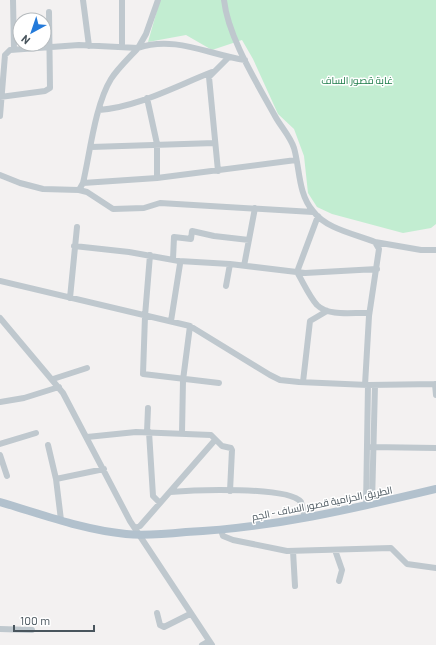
<svg xmlns="http://www.w3.org/2000/svg" width="436" height="645" viewBox="0 0 436 645" font-family="Barlow,Cairo,sans-serif">
<rect width="100%" height="100%" fill="#f3f1f1"/>
<path fill="#c2edd1" d="M 160,0 L 436,0 L 436,224 L 431,228 L 403,233 L 332,214 L 317,207 L 308,193 L 304,156 L 294,129 L 278,114 L 253,59 L 242,40 L 212,50 L 186,35 L 148,42 Z"/>
<g fill="none" stroke-linecap="round" stroke-linejoin="round">
<path stroke="#bfc8ce" stroke-width="6" d="M 13,0 L 14,49
M 83,0 L 89,46
M 158,0 L 146,34 L 138,48 C 174,35 210,55 245,60
M 224,0 C 228,37 257,83 275,116 C 281,127 290,136 294,148 C 300,169 298,194 313,211 C 326,229 355,234 375,242 L 379,249 L 369,316 L 365,385
M 122,47 L 122,0
M 0,97 L 45,91 L 50,88 L 49,12
M 147,98 L 157,144 L 157,178
M 99,110 C 138,107 176,86 212,72
M 0,116 L 5,55 L 10,50 L 79,45 L 138,48 C 129,58 118,68 111,79 C 95,105 90,153 83,183 L 79,190
M 91,147 L 215,143
M 218,171 L 209,77 L 229,57
M 0,175 L 20,183 L 43,189 L 79,190 L 87,192 L 113,209 L 144,208 L 160,203 L 313,212
M 83,183 L 157,178 L 296,160
M 318,216 L 297,272 C 303,282 309,296 317,305 C 329,317 354,312 369,313
M 375,242 L 421,250 L 436,250
M 74,246 L 129,252 L 179,261 L 180,264 L 171,321
M 150,255 L 145,316 L 143,374 L 219,383
M 173,259 L 174,237 L 191,239 L 192,231 L 214,236 L 249,240
M 179,261 L 230,264
M 244,266 L 255,208
M 0,281 L 190,326 L 270,375 L 280,380 L 299,382 L 368,385 L 436,384
M 226,286 L 230,264 L 305,273 L 377,269
M 70,298 L 77,227
M 0,318 L 63,393 L 130,521 L 212,645
M 53,379 L 87,368
M 303,382 L 310,321 L 327,311
M 435,384 L 436,395
M 0,402 L 24,398 L 59,387
M 147,432 L 148,408
M 149,432 L 153,496 L 160,503
M 182,433 L 183,380 L 190,326
M 87,437 L 136,432 L 211,435 L 222,446 L 231,448 L 232,450 L 230,491
M 0,444 L 36,433
M 48,445 L 56,479
M 371,447 L 436,448
M 0,455 L 7,476
M 170,492 C 193,490 288,486 301,502 L 305,518
M 372,504 L 375,385
M 366,506 L 368,385
M 61,520 L 56,479 L 104,469
M 135,528 L 140,526 L 215,440
M 221,530 L 223,536 L 233,540 L 287,551 L 391,548 L 407,564 L 436,568
M 335,550 L 342,570 L 339,581
M 293,551 L 295,586
M 157,613 L 160,625 L 164,627 L 190,614
M 0,629 L 32,630
M 202,645 L 209,641"/>
<path stroke="#b2c1cd" stroke-width="8" d="M 0,502 C 41,514 83,530 126,534 C 145,536 166,534 186,532 C 271,528 353,509 436,489"/>
</g>
<g text-anchor="middle" dominant-baseline="central" stroke-width="3" stroke-linejoin="round" paint-order="stroke">
<g font-size="10" fill="#1d7c49" stroke="#fff">
<text x="357" y="80">غابة قصور الساف</text>
</g>
<g font-size="10" fill="#49555d" stroke="#fff">
<text transform="translate(322 503) rotate(-11)">الطريق الحزامية قصور الساف - الجم</text>
</g>
</g>
<g transform="translate(32 32) rotate(220)"><circle r="19" fill="#ffffff" stroke="#b6bbbe"/>
<path d="M0-3L7 15L0 10L-7 15Z" fill="#247ada"/>
<text y="-6" font-size="11" font-weight="bold" text-anchor="middle" fill="#49555d">N</text>
</g>
<path d="M14 625v6h80v-6" fill="none" stroke="#49555d" stroke-width="2"/>
<text x="20" y="625" font-size="12" fill="#49555d" stroke="#ffffff" stroke-width="3" paint-order="stroke">100 m</text>
</svg>
